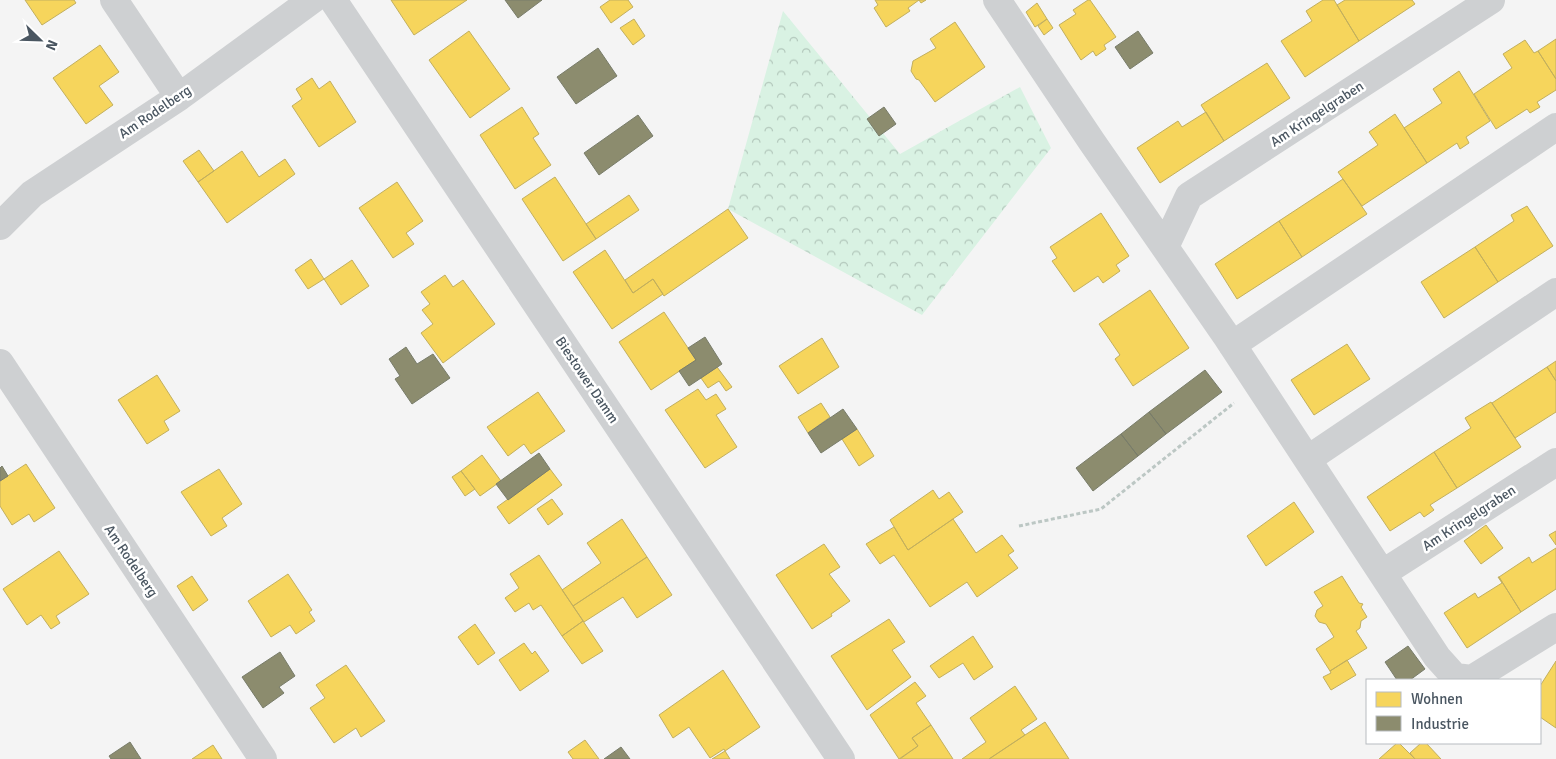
<svg xmlns="http://www.w3.org/2000/svg" width="1556" height="759" viewBox="0 0 1556 759" font-family="Signika,sans-serif">
<defs>
<pattern id="forest-crowns" width="20" height="18" patternUnits="userSpaceOnUse" patternTransform="scale(1.25)"><rect width="20" height="18" fill="#d9f2e3"/><path d="M2 6a3 3 0 1 1 6 0M12 15a3 3 0 1 1 6 0" fill="none" stroke="#b2c7bb"/></pattern>
</defs>
<rect width="100%" height="100%" fill="#f4f4f4"/>
<path fill="url(#forest-crowns)" d="M 783,11 L 900,154 L 1020,87 L 1051,148 L 922,315 L 728,209 Z"/>
<path fill="#f6d55c" stroke="#c2af5e" d="M 25,0 L 74,0 L 76,3 L 42,25 Z
M 391,0 L 467,0 L 414,35 Z
M 610,0 L 628,0 L 633,7 L 611,23 L 600,7 Z
M 875,0 L 926,0 L 921,3 L 919,0 L 908,8 L 910,11 L 886,27 L 874,8 L 878,5 Z
M 1088,0 L 1090,0 L 1116,37 L 1104,45 L 1106,49 L 1096,56 L 1093,51 L 1081,60 L 1059,25 L 1076,14 L 1073,10 Z
M 1323,0 L 1334,0 L 1359,41 L 1305,77 L 1281,41 L 1312,21 L 1306,11 Z
M 1345,0 L 1412,0 L 1415,4 L 1359,41 L 1337,5 Z
M 1037,3 L 1047,19 L 1035,27 L 1026,12 Z
M 634,19 L 645,36 L 633,45 L 620,28 Z
M 1047,19 L 1053,28 L 1044,35 L 1038,26 Z
M 955,22 L 985,67 L 935,102 L 919,80 L 916,79 L 911,71 L 913,61 L 936,48 L 930,39 Z
M 469,31 L 510,89 L 470,118 L 429,60 Z
M 1556,39 L 1556,79 L 1538,51 Z
M 1525,40 L 1534,53 L 1538,51 L 1556,79 L 1556,90 L 1537,102 L 1540,107 L 1530,113 L 1527,109 L 1496,129 L 1474,94 L 1512,68 L 1503,54 Z
M 100,45 L 119,72 L 99,86 L 113,105 L 86,124 L 53,78 Z
M 1267,63 L 1290,98 L 1224,141 L 1201,105 Z
M 1459,71 L 1490,121 L 1466,137 L 1469,143 L 1460,149 L 1457,143 L 1427,163 L 1404,128 L 1442,103 L 1433,89 Z
M 312,78 L 319,89 L 330,81 L 356,122 L 319,147 L 292,106 L 302,99 L 296,89 Z
M 522,107 L 539,134 L 533,138 L 551,165 L 515,189 L 480,135 Z
M 1206,112 L 1224,141 L 1160,183 L 1137,148 L 1178,121 L 1182,127 Z
M 1395,114 L 1427,163 L 1362,206 L 1338,172 L 1378,145 L 1369,132 Z
M 199,150 L 214,171 L 198,182 L 183,161 Z
M 242,151 L 259,177 L 285,159 L 295,174 L 227,223 L 198,182 Z
M 555,177 L 596,239 L 563,261 L 522,199 Z
M 1343,179 L 1367,214 L 1302,257 L 1279,221 Z
M 397,182 L 423,221 L 406,233 L 414,244 L 393,258 L 359,208 Z
M 629,195 L 639,210 L 596,239 L 586,224 Z
M 1527,206 L 1553,246 L 1498,282 L 1475,247 L 1514,221 L 1511,215 Z
M 728,209 L 748,238 L 664,296 L 653,279 L 633,293 L 625,280 Z
M 1101,213 L 1129,256 L 1116,265 L 1120,271 L 1103,283 L 1098,276 L 1074,292 L 1052,261 L 1057,258 L 1050,247 Z
M 1279,221 L 1302,257 L 1237,299 L 1215,264 Z
M 1475,247 L 1498,282 L 1444,318 L 1421,282 Z
M 605,250 L 633,293 L 653,279 L 663,294 L 612,329 L 573,272 Z
M 311,259 L 324,279 L 308,289 L 295,270 Z
M 352,260 L 369,286 L 341,305 L 324,279 Z
M 445,275 L 453,287 L 463,280 L 495,324 L 443,363 L 421,333 L 433,324 L 422,310 L 430,304 L 421,292 Z
M 1150,290 L 1189,348 L 1133,386 L 1115,359 L 1120,355 L 1099,324 Z
M 664,312 L 696,360 L 651,390 L 619,342 Z
M 822,338 L 839,367 L 798,394 L 779,366 Z
M 1347,344 L 1370,379 L 1314,415 L 1291,380 Z
M 1556,361 L 1556,381 L 1547,367 Z
M 717,367 L 732,387 L 726,391 L 719,381 L 708,388 L 701,378 Z
M 1547,367 L 1556,381 L 1556,412 L 1515,438 L 1492,403 Z
M 157,375 L 180,411 L 164,421 L 169,430 L 147,444 L 118,400 Z
M 698,389 L 706,400 L 716,394 L 726,409 L 716,415 L 737,447 L 705,468 L 665,410 Z
M 538,392 L 565,431 L 531,454 L 524,444 L 508,456 L 487,427 Z
M 1491,402 L 1521,447 L 1457,488 L 1434,452 L 1471,428 L 1465,418 Z
M 821,403 L 830,417 L 808,433 L 798,417 Z
M 857,429 L 874,456 L 859,466 L 842,439 Z
M 1434,452 L 1457,488 L 1430,505 L 1434,510 L 1424,517 L 1420,512 L 1390,531 L 1367,497 Z
M 482,455 L 501,481 L 480,496 L 461,471 Z
M 26,464 L 55,508 L 34,522 L 29,514 L 12,525 L 0,506 L 0,481 Z
M 219,469 L 242,504 L 222,518 L 227,526 L 211,536 L 181,492 Z
M 550,469 L 562,485 L 509,524 L 497,507 Z
M 461,471 L 475,489 L 465,496 L 452,477 Z
M 933,490 L 939,499 L 949,492 L 963,512 L 908,550 L 890,520 Z
M 552,499 L 563,514 L 548,525 L 537,509 Z
M 1294,502 L 1314,532 L 1266,566 L 1247,536 Z
M 622,519 L 647,557 L 573,606 L 562,590 L 601,563 L 587,543 Z
M 953,519 L 976,553 L 1002,535 L 1014,551 L 1008,555 L 1018,568 L 977,597 L 967,582 L 930,607 L 894,555 L 880,564 L 866,544 L 894,527 L 908,550 Z
M 1486,525 L 1503,548 L 1481,564 L 1464,541 Z
M 1556,531 L 1556,545 L 1549,535 Z
M 824,544 L 840,567 L 829,574 L 850,601 L 831,614 L 832,616 L 812,629 L 776,575 Z
M 1556,548 L 1556,589 L 1521,612 L 1499,577 L 1529,557 L 1532,563 Z
M 59,551 L 89,594 L 56,616 L 60,623 L 51,629 L 41,615 L 27,625 L 3,589 Z
M 539,555 L 583,621 L 562,636 L 541,605 L 533,610 L 529,603 L 515,612 L 505,598 L 519,588 L 510,574 Z
M 647,557 L 672,595 L 637,618 L 623,597 L 584,622 L 573,606 Z
M 288,574 L 312,610 L 309,612 L 315,621 L 296,634 L 290,625 L 271,637 L 248,601 Z
M 192,576 L 208,600 L 193,611 L 177,586 Z
M 1342,576 L 1359,603 L 1363,604 L 1361,607 L 1367,617 L 1361,621 L 1360,628 L 1356,631 L 1367,648 L 1330,671 L 1316,649 L 1334,637 L 1326,624 L 1319,622 L 1315,616 L 1317,610 L 1323,606 L 1314,592 Z
M 1498,577 L 1499,577 L 1521,612 L 1467,648 L 1444,613 L 1475,593 L 1478,598 L 1502,583 Z
M 889,619 L 905,642 L 892,650 L 911,677 L 867,710 L 831,656 Z
M 583,621 L 603,651 L 582,664 L 562,636 Z
M 475,624 L 495,653 L 478,665 L 458,637 Z
M 973,636 L 993,667 L 974,680 L 963,663 L 939,678 L 930,666 Z
M 524,643 L 532,654 L 535,651 L 549,671 L 520,691 L 499,660 Z
M 1347,660 L 1356,675 L 1331,690 L 1323,677 L 1331,673 L 1330,671 Z
M 1556,661 L 1556,728 L 1540,717 L 1540,686 Z
M 346,665 L 385,721 L 361,737 L 356,728 L 334,743 L 310,708 L 325,698 L 316,685 Z
M 723,670 L 760,727 L 725,751 L 724,749 L 710,758 L 689,727 L 673,738 L 659,715 Z
M 915,682 L 926,696 L 916,703 L 931,725 L 912,738 L 918,746 L 899,759 L 870,715 Z
M 1015,686 L 1037,719 L 1021,730 L 1025,735 L 989,759 L 962,759 L 986,742 L 970,718 Z
M 1045,722 L 1069,759 L 989,759 L 1025,735 Z
M 931,725 L 953,759 L 900,759 L 918,746 L 912,738 Z
M 585,740 L 599,759 L 573,759 L 568,752 Z
M 1397,743 L 1399,743 L 1415,759 L 1379,759 Z
M 1421,743 L 1426,743 L 1441,759 L 1415,759 L 1410,753 Z
M 213,745 L 222,759 L 192,759 Z
M 725,751 L 730,759 L 712,759 Z"/>
<path fill="#8c8c6e" stroke="#787c6a" d="M 505,0 L 542,0 L 518,18 Z
M 1138,31 L 1153,53 L 1130,69 L 1115,47 Z
M 598,48 L 617,76 L 576,104 L 557,77 Z
M 884,107 L 896,124 L 879,136 L 867,119 Z
M 638,115 L 653,136 L 599,175 L 584,153 Z
M 705,337 L 722,364 L 689,386 L 679,371 L 696,360 L 688,348 Z
M 406,347 L 417,364 L 433,354 L 450,378 L 412,404 L 395,379 L 400,376 L 389,359 Z
M 1205,370 L 1222,392 L 1166,434 L 1149,412 Z
M 843,409 L 857,429 L 821,453 L 808,433 Z
M 1149,412 L 1166,434 L 1138,456 L 1121,434 Z
M 1121,434 L 1138,456 L 1093,491 L 1076,468 Z
M 539,453 L 550,469 L 508,500 L 496,484 Z
M 2,466 L 8,476 L 0,481 L 0,468 Z
M 1408,646 L 1425,669 L 1410,680 L 1397,680 L 1385,662 Z
M 280,652 L 295,676 L 279,687 L 284,693 L 263,708 L 242,677 Z
M 130,742 L 141,759 L 111,759 L 109,756 Z
M 621,747 L 630,759 L 604,759 Z"/>
<g fill="none" stroke-linecap="round" stroke-linejoin="round">
<path stroke="#bcc7c4" stroke-width="3" stroke-dasharray="4 2.5" stroke-linecap="butt" d="M 1019,526 L 1101,509 L 1234,403"/>
<path stroke="#ced0d2" stroke-width="28" d="M 114,0 L 179,97
M 333,0 L 841,759
M 997,0 L 1092,142 L 1227,337 L 1437,657 L 1455,677 L 1472,679 L 1556,627
M 0,226 L 32,194 L 179,97 L 312,0
M 1165,247 L 1189,196 L 1491,0
M 1232,345 L 1556,127
M 0,363 L 263,759
M 1308,459 L 1556,292
M 1383,573 L 1556,462"/>
</g>
<g text-anchor="middle" dominant-baseline="central" stroke-width="5" stroke-linejoin="round" paint-order="stroke">
<g font-size="14" fill="#4a5661" stroke="#fff">
<text transform="translate(155 112) rotate(-34)">Am Rodelberg</text>
<text transform="translate(1317 114) rotate(-33)">Am Kringelgraben</text>
<text transform="translate(587 380) rotate(56)">Biestower Damm</text>
<text transform="translate(1469 518) rotate(-33)">Am Kringelgraben</text>
<text transform="translate(131 561) rotate(56)">Am Rodelberg</text>
</g>
</g>
<rect x="1366" y="679" width="175" height="65" fill="#ffffff" stroke="#b7bbc0"/>
<rect x="1376" y="692" width="25" height="15" fill="#f6d55c" stroke="#b7bbc0"/>
<text x="1411" y="704" font-size="15" fill="#4a5661">Wohnen</text>
<rect x="1376" y="716" width="25" height="15" fill="#8c8c6e" stroke="#b7bbc0"/>
<text x="1411" y="729" font-size="15" fill="#4a5661">Industrie</text>
<g transform="translate(40 40) rotate(113)" stroke="#ffffff" stroke-width="4" paint-order="stroke">
<path d="M0-4L9 19L0 12L-9 19Z" fill="#4a5661"/>
<text y="-8" font-size="14" font-weight="bold" text-anchor="middle" fill="#4a5661">N</text>
</g>
</svg>
